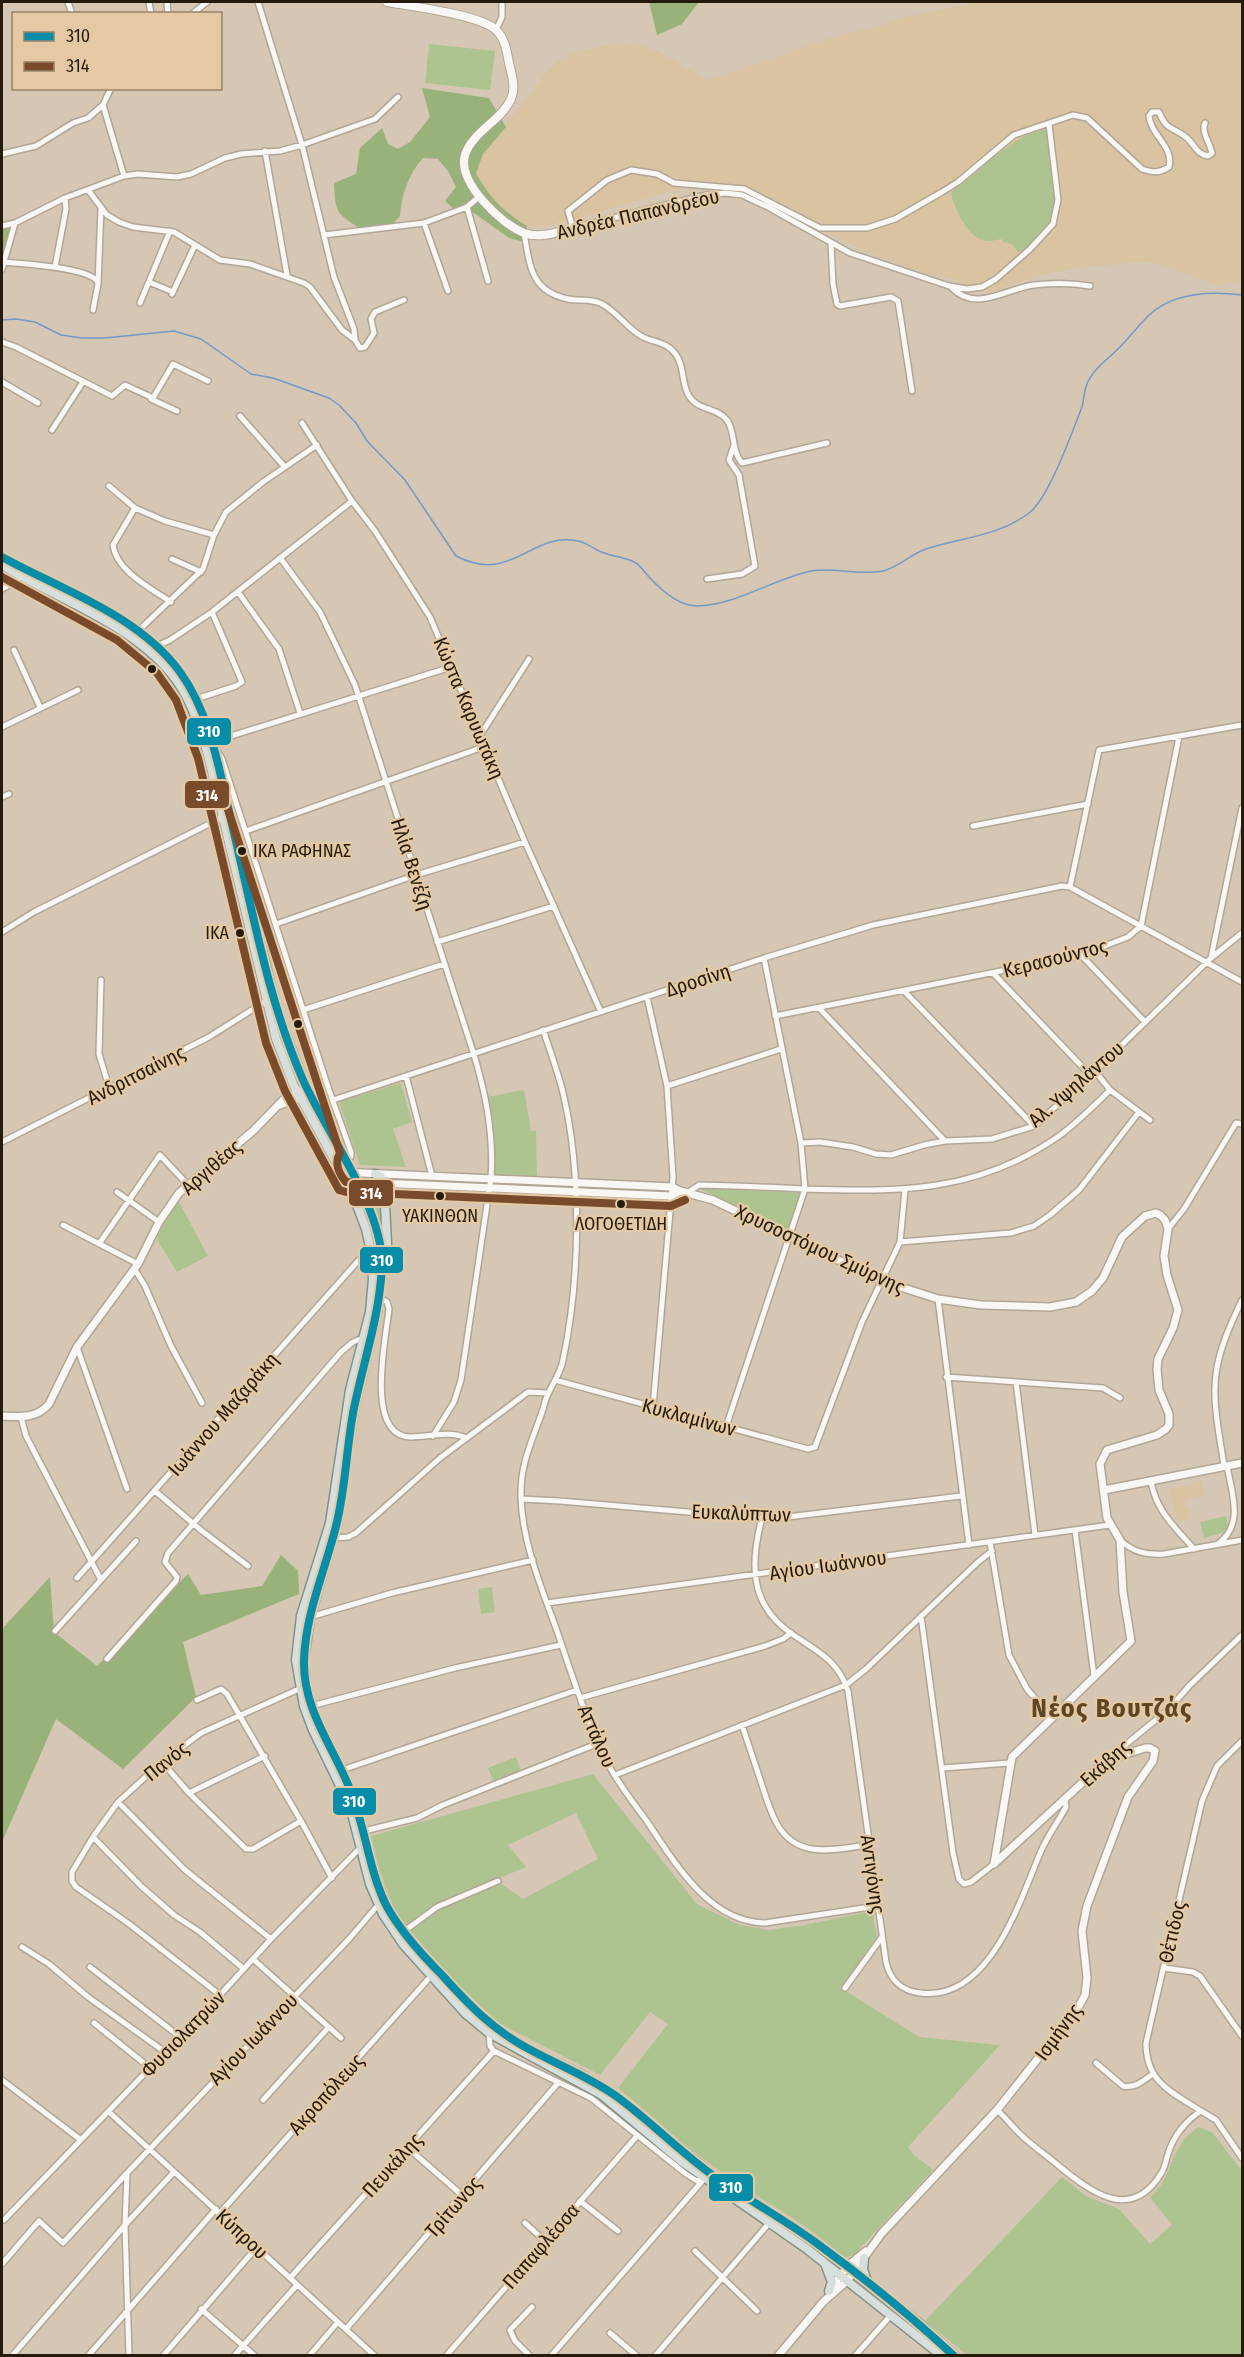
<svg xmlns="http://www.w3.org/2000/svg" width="1244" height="2357" viewBox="0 0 1244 2357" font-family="'Fira Sans Condensed',sans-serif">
<rect width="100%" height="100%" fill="#d5c7b3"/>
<path fill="#dac3a1" d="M 981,2 L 1242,2 L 1242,279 L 1221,286 L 1157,263 L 1135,262 L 1077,268 L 1043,274 L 992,292 L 977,290 L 954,279 L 921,272 L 868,252 L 815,228 L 748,191 L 719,187 L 677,189 L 571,220 L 542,227 L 527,226 L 499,206 L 481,184 L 476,172 L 483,154 L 546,73 L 556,62 L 574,53 L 619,43 L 639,45 L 658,51 L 707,80 L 834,37 L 884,25 L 906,17 Z
M 1201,1481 L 1204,1496 L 1187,1498 L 1187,1501 L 1184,1503 L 1185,1507 L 1188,1506 L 1191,1518 L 1178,1521 L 1168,1489 L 1187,1486 Z"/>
<path fill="#adc490" d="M 429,44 L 495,51 L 490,90 L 425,83 Z
M 1047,129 C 1052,183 1074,214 1022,253 L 1017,251 L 1012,244 L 1003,242 L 1002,239 C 996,240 988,242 982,240 C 966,234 956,210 951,195 L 953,191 C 983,169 1009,136 1047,129 Z
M 401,1083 L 412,1122 L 393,1129 L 406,1167 L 360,1165 L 339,1102 Z
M 524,1090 L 531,1131 L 536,1130 L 537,1176 L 495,1175 L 494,1140 L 488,1097 Z
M 388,1178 L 486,1183 L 485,1186 L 388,1181 Z
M 493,1183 L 571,1186 L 571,1189 L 493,1186 Z
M 579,1186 L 668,1188 L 668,1191 L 579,1189 Z
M 698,1188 L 803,1193 L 788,1230 Z
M 365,1190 L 382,1190 L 382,1220 L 378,1220 Z
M 178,1200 L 208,1256 L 177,1272 L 159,1243 L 157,1236 Z
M 1226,1516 L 1228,1527 L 1225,1532 L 1204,1538 L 1200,1522 Z
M 492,1587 L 495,1612 L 481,1614 L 478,1589 Z
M 516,1757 L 521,1771 L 493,1781 L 488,1768 Z
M 593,1774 L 697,1904 L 740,1925 L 768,1930 L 805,1925 L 872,1911 L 877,1937 L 841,1988 L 919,2037 L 1000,2045 L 908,2147 L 914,2155 L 933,2170 L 853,2256 L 843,2257 C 809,2224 764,2202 726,2175 C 687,2149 654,2117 618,2088 L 668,2024 L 650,2012 L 600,2075 L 499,2023 L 451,1978 L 410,1930 L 438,1908 L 499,1882 L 523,1899 L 598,1859 L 576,1813 L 508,1845 L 526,1867 L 449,1899 L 406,1927 C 387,1899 379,1868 371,1836 Z
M 1198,2127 L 1212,2132 L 1242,2171 L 1242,2355 L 967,2355 L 925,2321 L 1062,2177 L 1086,2196 L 1119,2209 L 1150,2244 L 1172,2225 L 1150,2197 C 1170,2181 1169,2158 1184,2140 C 1187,2135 1194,2131 1198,2127 Z"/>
<path fill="#99b27a" d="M 649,2 L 699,2 L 682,24 L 657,35 Z
M 422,88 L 489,98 L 506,127 L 483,154 L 476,173 C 487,195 505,213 527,226 L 524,242 L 509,238 L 467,208 L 456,211 L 445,201 L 456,187 L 448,171 L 438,159 L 423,158 C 409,173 401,196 400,216 L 391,226 L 362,230 C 337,213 335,214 334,183 L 356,174 L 360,148 L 382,128 L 388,144 L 398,149 L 410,142 L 430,117 Z
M 12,226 L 2,263 L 2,228 Z
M 281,1555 L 298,1571 L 299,1594 L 183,1642 L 196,1697 L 123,1769 L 56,1719 L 2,1842 L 2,1629 L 50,1577 L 54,1632 L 97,1666 L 188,1574 L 201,1595 L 262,1586 Z"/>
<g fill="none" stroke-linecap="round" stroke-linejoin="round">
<path stroke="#7499c8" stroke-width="1.5" d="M 2,320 L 16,319 L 35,322 L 61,335 L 82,338 L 105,338 L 174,331 L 201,339 L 251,374 L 273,378 L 329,398 L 339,405 L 356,423 L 367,441 L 405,480 L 456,556 C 512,585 531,531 578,541 C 588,543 595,550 604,553 C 615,557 626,557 636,563 C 641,566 645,573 649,577 C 661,590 678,606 697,606 C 737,605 773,579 811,571 C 834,567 860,576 883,571 C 899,567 911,554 926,549 C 960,538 999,536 1029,513 C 1049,498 1072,432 1082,407 C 1084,399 1084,391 1087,384 C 1093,369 1108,359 1119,348 C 1129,338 1138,326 1148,316 C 1173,292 1210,291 1242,295"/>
<defs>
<path id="minor" d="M 68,2 L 72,14
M 149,2 L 151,14
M 167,2 L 168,14
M 258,2 L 302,145 L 334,277 L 354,329 L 355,340 L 360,348 L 365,347 L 374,333 L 371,319 L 375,312 L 404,300
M 192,14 L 207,2
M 496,30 L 502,17 L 502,2
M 103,105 L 124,176
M 1049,124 L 1058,200 L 1053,224 L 1030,249 L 996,279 L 982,287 L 967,289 L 949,286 L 850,253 L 768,207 L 742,195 L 725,193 L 706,195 L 573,228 L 568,211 L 607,180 L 631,170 L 657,174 L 674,183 L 744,189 L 820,228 L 867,228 L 895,219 L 942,192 L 958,182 L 1014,135 L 1073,115 L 1087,118 L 1142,169 C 1154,173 1159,173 1169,167 C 1174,146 1151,136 1149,116 L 1152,112 L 1159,112 C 1167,132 1173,126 1187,138 C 1195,145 1196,154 1208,156 L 1212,153 C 1210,143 1201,132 1205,123
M 265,151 L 287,275
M 2,154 L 36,146 L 73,123 L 88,118 L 103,105 L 111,88
M 88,190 L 107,215 L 119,222 L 133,227 L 174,232 L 220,260 L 250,264 L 304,283 L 310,287 L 342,330 L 355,340
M 467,207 L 488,281
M 424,223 L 448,291
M 2,226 L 15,223 L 65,198 L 124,176 L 138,174 L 177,177 L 191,174 L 225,158 L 241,154 L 280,151 L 302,145 L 375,119 L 398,97
M 524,233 C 530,265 530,291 568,299 C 578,301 590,299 600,303 C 616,310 627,329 643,337 C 653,342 664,342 672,350 C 686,363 680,382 689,396 C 698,411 717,407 727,420 C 736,433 731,451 742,463 L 827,443
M 324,235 L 424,223 L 467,207 L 480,196
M 831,244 L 833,284 L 837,304 L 840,306 L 891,297 L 898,301 L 912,391
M 4,262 C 23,264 88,267 98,282
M 55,267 L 66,209 L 65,198
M 2,269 L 15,223
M 149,282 L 173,292
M 951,287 C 975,313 1005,289 1034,285 C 1051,283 1072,283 1090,286
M 172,294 L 195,245
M 140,303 L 170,231
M 93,310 L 98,284 L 101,208
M 2,342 L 16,347 L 112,396 L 125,385 L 153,398 L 173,364 L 208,381
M 2,382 L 38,403
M 151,399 L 177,411
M 240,416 L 284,466
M 302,423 L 352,501 L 375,531 L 430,617 L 525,842 L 601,1012
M 52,430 L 83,382
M 109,486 L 135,508 L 165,521 L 214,535
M 135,508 L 113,545 C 116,571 152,589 171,602
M 172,559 L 201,572
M 281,559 L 320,612 L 355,685 L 474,1055 C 486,1094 494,1136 491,1178 L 461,1380 L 454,1402 L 433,1436
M 707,579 L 742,574 L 755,566 L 739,475 L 729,460 L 734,445
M 2,589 L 15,582 L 21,576
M 238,592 L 279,649 L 300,713
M 136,633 L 203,569 L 214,535 L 226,512 L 263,482 L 317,445
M 157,646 L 170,640 L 212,612 L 352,501
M 14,650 L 40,707
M 196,699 L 236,686 L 242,682 L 212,612
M 2,727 L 78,690
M 481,734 L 529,659
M 2,797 L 9,794
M 973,826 L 1088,804
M 246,831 L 486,746
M 1070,887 L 1099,750 L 1242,725
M 276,924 L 416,875 L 525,842
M 2,932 L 34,912 L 223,817
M 437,942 L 554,906
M 1081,955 L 1145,1022
M 1211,958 L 1242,808
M 993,973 L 1090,1075
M 101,980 L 99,1054 L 109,1087
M 904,991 L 1034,1126
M 647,997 L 667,1086 L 673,1177 L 653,1407
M 819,1008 L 945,1141
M 303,1010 L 444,964
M 775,1016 L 1081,955 L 1128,937 L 1141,926 L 1179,737
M 543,1030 C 551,1053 559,1075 564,1097 C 582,1177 580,1280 563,1360 C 561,1372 554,1381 549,1392 C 545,1399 544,1407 541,1415 C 531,1443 520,1466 521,1497 C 522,1542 542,1589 557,1631 C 572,1675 586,1720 607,1762 C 617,1782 632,1801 646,1820 C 674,1861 708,1922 765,1923 L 877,1906
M 1095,1071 L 1110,1090 L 1150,1120
M 406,1076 L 432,1176
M 667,1086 L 781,1049
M 333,1100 L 764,958 L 873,925 L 1062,886 L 1070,887 L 1242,982
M 2,1142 L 209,1037 L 266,1001
M 801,1143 L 820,1142 L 853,1147 L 876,1154 L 891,1155 L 924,1145 L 945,1141 L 992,1139 L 1034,1126 L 1095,1071 L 1211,958 L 1242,933
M 347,1162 L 351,1156 L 351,1152 L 329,1090 L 222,759 L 212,742 L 451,667
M 117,1192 L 159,1222
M 687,1193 L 699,1185 C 734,1186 769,1187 804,1189 C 900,1192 977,1193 1059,1136 C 1078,1122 1094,1106 1110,1090
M 63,1225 L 138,1264
M 1168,1229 L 1184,1209 L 1236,1123 L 1242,1124
M 900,1242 L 1011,1233 L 1034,1226 L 1050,1215 L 1079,1190 L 1139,1112
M 99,1244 L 160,1155 L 188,1185
M 134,1268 L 145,1286 L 171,1346 L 202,1403
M 379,1297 L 387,1302 L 389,1309 C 386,1338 364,1437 411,1437 C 430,1437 449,1430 466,1438
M 938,1299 L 969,1545
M 77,1347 L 127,1489
M 946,1377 L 1103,1388 L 1120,1398
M 555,1380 L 808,1449 L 815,1447 L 862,1322 L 900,1242 L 905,1190
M 1016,1382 L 1035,1535
M 21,1417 L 26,1436 L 101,1580
M 726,1427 L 805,1189 L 801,1143 L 764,958
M 1224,1466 C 1220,1437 1212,1404 1216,1374 C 1219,1349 1231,1323 1242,1300
M 1151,1481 C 1156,1511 1174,1526 1194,1549
M 155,1491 L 202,1531 L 248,1566
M 521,1499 L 560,1501 L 771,1519 L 961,1496
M 762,1518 C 750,1563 749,1605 792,1634 C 817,1651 838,1660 848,1691 L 886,1962 C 890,1980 902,1991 920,1993 C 990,2002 1020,1900 1041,1851 C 1048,1835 1058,1822 1066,1807 L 1065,1800
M 1075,1530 L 1094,1676
M 334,1538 L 348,1537 L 356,1533 L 440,1458 L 528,1392 L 548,1393
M 1120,1540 C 1133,1552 1146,1555 1164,1554 L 1242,1540
M 990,1542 L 1009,1655 L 1027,1689 L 1052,1718
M 1219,1543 C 1244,1524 1232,1494 1227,1466
M 77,1578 L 358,1261 L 371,1251
M 547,1603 L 1110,1525
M 921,1616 L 953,1853 L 959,1879 L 964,1884 L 971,1882 L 994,1864
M 310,1617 L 392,1593 L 533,1560
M 55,1631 L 136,1541
M 107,1659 L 176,1581 L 177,1577 L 165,1562 L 168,1553 L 341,1352 L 353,1342 L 363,1338
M 580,1698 L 765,1646 L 783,1639 L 791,1633
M 197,1700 L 221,1689 L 227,1694 L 301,1821 L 332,1878
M 311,1706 L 455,1668 L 561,1645
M 742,1725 C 748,1743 754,1761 760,1779 C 770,1808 776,1843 812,1849 C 831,1852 850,1847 868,1845
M 1108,1759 L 1168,1710 L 1190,1685 L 1242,1635
M 162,1762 L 189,1793 L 246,1849 L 253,1849 L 301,1821
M 943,1768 L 1009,1763
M 342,1770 L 577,1690
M 615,1775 L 846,1685 L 866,1669 L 978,1562 L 992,1551
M 189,1793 L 265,1756
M 118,1802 L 185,1870 L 271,1939
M 364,1831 L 417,1818 L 443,1805 L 599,1743
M 93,1837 L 142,1887 L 174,1915 L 200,1932 L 244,1969
M 403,1932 L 437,1907 L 498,1881
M 22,1947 L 49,1964 L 88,1997 L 165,2052
M 253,1959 L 341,2038
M 90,1967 L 180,2037
M 1164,1968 L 1193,1972 L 1200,1976 L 1242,2036
M 845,1988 L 882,1937
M 220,1995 L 128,1923 L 76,1887 L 72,1881 L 72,1872 L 93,1837 L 118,1802 L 162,1762 L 201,1733 L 299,1689
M 94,2023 L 150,2068
M 489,2033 L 490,2046 L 494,2051 L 591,2098 L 686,2174 L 697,2181 L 705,2178
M 1096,2063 L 1123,2086 C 1135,2089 1144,2080 1153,2074
M 2,2080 L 81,2140
M 263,2100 L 328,2028
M 997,2110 C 1006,2118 1012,2126 1019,2133 C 1031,2145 1046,2155 1059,2166 C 1092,2193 1132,2223 1162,2172 C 1165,2167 1166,2160 1168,2154 C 1173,2137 1185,2121 1201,2111 L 1216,2120 L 1242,2158
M 1201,2111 C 1172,2092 1146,2083 1146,2043 L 1202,1801 L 1217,1766 L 1242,1741
M 109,2112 L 375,2356
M 408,2148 L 463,2196
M 580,2201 L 618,2231
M 220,2213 L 431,1976
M 2,2220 L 4,2220 L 220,1995 L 271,1939 L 361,1847
M 525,2223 L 545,2241
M 695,2251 L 757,2311
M 2,2264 L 39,2221 L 63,2243 L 127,2173
M 290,2278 L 494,2051
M 201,2309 L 255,2356
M 346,2329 L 558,2083
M 610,2333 L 637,2356
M 12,2356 L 125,2225 L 174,2172
M 88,2356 L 216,2209
M 129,2356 L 125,2225 L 127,2173 L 349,1939 L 378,1905
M 163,2356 L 256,2248
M 234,2356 L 297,2285
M 309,2356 L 338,2322
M 446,2356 L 637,2136
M 530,2356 L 515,2341 L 510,2330 L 532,2307
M 551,2356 L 704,2179
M 655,2356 L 770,2222
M 855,2356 L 891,2315"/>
<path id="tertiary" d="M 280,1105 L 310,1094
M 340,1172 L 672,1187 L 680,1191 L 713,1200 L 882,1281 L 938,1299 L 981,1305 L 1050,1307 L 1076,1302 L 1092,1291 L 1103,1278 L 1122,1237 L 1145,1216 L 1156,1213 L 1160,1215 L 1165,1220 L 1168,1229 L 1164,1256 L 1167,1275 L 1178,1310 L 1173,1328 L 1158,1359 L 1157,1369 L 1159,1390 L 1169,1414 L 1169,1425 L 1166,1429 L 1157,1435 L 1107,1450 L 1100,1464 L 1107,1518 L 1120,1540 L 1123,1592 L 1131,1641 L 1012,1757 L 994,1864
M 355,1182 L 671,1196 L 680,1191
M 2,1416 C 20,1417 36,1419 49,1404 L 77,1347 L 138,1264 L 159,1222 L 179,1193 L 253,1131 L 285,1098 L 307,1088
M 1104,1490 L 1242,1463
M 830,2289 L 850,2264 L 866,2251
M 778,2356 L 824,2301 L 847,2281 L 882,2233 L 997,2110 L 1078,2008 L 1085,1995 L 1087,1978 L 1082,1931 L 1087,1906 L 1128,1797 L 1153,1761 L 1155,1751 L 1150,1748 L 1145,1748 L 1107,1760 L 995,1863"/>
<path id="secondary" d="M 387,2 C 410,6 481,15 496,30 C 505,38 507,52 509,63 C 512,75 516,88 511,99 C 501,121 472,132 465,155 C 457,182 501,224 524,233 C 540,239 558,232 573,228"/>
<path id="primary" d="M 2,557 C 70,598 157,620 195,697 C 204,715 210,735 215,754 L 277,1012 L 304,1082 L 369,1206 L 381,1250 L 382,1262 L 377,1312 L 354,1409 L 337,1524 L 310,1617 L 304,1660 L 306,1688 L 311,1706 L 320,1729 L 351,1790 L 377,1882 L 385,1902 L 396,1921 L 417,1949 L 472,2008 L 495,2029 L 530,2050 L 582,2075 L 616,2096 L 710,2173 L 814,2241 L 919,2323 L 955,2356
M 2,565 C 60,601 143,627 181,687 C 194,708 201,732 208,755 L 276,1039 L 294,1086 L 352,1192 L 366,1229 L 371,1251 L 373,1279 L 370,1312 L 350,1390 L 330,1523 L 301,1616 L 296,1660 L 304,1706 L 313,1730 L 350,1806 L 370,1884 L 383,1914 L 403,1944 L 466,2014 L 489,2033 L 602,2095 L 681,2161 L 807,2249 L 942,2356
M 375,1174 L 381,1177 L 384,1184 L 387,1244 L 385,1261
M 864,2258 L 863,2270 L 868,2283
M 826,2266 L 832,2282 L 829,2291"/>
</defs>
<use href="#minor" stroke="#b1a696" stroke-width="8"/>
<use href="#tertiary" stroke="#b1a696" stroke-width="10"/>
<use href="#secondary" stroke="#b1a696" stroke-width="10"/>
<use href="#primary" stroke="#869188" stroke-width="11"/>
<use href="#minor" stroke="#f9f7f4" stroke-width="5"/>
<use href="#tertiary" stroke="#f9f7f4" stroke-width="7"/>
<use href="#secondary" stroke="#f9f7f4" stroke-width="8"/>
<use href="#primary" stroke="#d7dfdc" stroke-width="8"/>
<defs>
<path id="bus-1" d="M 2,557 C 62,590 138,615 180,672 C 211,715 219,770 231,820 C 252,907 267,998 303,1080 C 326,1132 383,1208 382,1265 C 380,1314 364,1360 354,1408 C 346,1448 346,1490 335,1530 C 324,1573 305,1616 304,1661 C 303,1709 332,1745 349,1787 C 365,1824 368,1868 386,1905 C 400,1931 421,1954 442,1975 C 468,2004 492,2029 527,2048 C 556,2064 588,2076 616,2096 C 649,2120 678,2150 711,2174 C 745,2198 782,2218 815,2242 C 863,2277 910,2315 954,2356"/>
<path id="bus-2" d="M 2,577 L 117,640 L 157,673 L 176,700 L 198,758 L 266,1043 L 285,1091 L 339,1190 L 346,1192 L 671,1206 L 685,1200
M 219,782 L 340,1153 C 334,1163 339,1174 346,1182 L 365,1184"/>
</defs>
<use href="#bus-1" stroke="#e4c9a4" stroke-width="12"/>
<use href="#bus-2" stroke="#e4c9a4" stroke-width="12"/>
<use href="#bus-1" stroke="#078da7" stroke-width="8"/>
<use href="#bus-2" stroke="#7a4b2a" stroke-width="8"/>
</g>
<g fill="#251b0d" stroke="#e4c9a4" stroke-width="2">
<circle cx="152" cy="669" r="5"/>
<circle cx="242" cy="851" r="5"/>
<circle cx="240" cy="933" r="5"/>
<circle cx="298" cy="1024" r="5"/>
<circle cx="440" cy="1196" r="5"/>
<circle cx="621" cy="1204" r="5"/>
</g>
<g text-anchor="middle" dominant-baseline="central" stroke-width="4.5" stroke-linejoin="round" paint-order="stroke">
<g font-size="18" fill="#251b0d" stroke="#e4c9a4">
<text x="253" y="851" text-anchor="start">ΙΚΑ ΡΑΦΗΝΑΣ</text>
<text x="229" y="933" text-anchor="end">ΙΚΑ</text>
<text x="440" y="1216">ΥΑΚΙΝΘΩΝ</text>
<text x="621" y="1224">ΛΟΓΟΘΕΤΙΔΗ</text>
</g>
<g font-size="20" fill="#251b0d" stroke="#e4c9a4">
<text transform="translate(638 214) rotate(-13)">Ανδρέα Παπανδρέου</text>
<text transform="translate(469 708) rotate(67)">Κώστα Καρυωτάκη</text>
<text transform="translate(412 864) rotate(72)">Ηλία Βενέζη</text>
<text transform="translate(1055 958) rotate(-14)">Κερασούντος</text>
<text transform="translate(698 980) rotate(-18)">Δροσίνη</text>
<text transform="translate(136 1075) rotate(-27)">Ανδριτσαίνης</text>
<text transform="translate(1076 1084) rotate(-41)">Αλ. Υψηλάντου</text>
<text transform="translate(211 1167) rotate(-41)">Αργιθέας</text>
<text transform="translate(820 1249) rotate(25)">Χρυσοστόμου Σμύρνης</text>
<text transform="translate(223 1414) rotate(-49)">Ιωάννου Μαζαράκη</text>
<text transform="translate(689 1417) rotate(15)">Κυκλαμίνων</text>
<text transform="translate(741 1513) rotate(2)">Ευκαλύπτων</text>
<text transform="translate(828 1565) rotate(-8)">Αγίου Ιωάννου</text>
<text transform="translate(597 1736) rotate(66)">Αττάλου</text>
<text transform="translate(166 1761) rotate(-39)">Πανός</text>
<text transform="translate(1105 1763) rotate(-42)">Εκάβης</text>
<text transform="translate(873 1874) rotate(82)">Αντιγόνης</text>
<text transform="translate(1172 1932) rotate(-77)">Θέτιδος</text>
<text transform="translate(1058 2032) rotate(-54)">Ισμήνης</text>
<text transform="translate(183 2034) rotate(-46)">Φυσιολατρών</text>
<text transform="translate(253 2039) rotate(-46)">Αγίου Ιωάννου</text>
<text transform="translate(326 2094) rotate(-48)">Ακροπόλεως</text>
<text transform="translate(392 2165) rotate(-48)">Πευκάλης</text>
<text transform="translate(453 2207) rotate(-49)">Τρίτωνος</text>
<text transform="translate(242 2234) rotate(43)">Κύπρου</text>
<text transform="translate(541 2246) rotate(-49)">Παπαφλέσσα</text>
</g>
<g font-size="26" font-weight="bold" letter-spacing="1.5" fill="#5d4624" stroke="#e4c9a4">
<text x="1112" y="1708">Νέος Βουτζάς</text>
</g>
</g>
<g stroke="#e4c9a4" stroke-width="2">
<rect x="186" y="717" width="46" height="29" rx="6" fill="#078da7"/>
<rect x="184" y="780" width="46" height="29" rx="6" fill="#7a4b2a"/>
<rect x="348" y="1179" width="46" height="28" rx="6" fill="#7a4b2a"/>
<rect x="359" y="1246" width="45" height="28" rx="6" fill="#078da7"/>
<rect x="332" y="1787" width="45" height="29" rx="6" fill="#078da7"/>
<rect x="708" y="2173" width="46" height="29" rx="6" fill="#078da7"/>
</g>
<g font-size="16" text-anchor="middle" font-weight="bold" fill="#fff">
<text x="209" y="737">310</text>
<text x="207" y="801">314</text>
<text x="371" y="1199">314</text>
<text x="382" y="1266">310</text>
<text x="354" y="1807">310</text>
<text x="731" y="2193">310</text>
</g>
<rect width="1244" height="2357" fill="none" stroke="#251b0d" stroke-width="6"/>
<rect x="12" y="12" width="210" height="78" fill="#e4c9a4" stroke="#988368" stroke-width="1.5"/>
<rect x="24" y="32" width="30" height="9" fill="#078da7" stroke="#988368" stroke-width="1.5"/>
<text x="66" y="42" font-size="18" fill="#251b0d">310</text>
<rect x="24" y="62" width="30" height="9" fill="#7a4b2a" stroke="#988368" stroke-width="1.5"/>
<text x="66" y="72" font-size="18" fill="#251b0d">314</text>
</svg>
